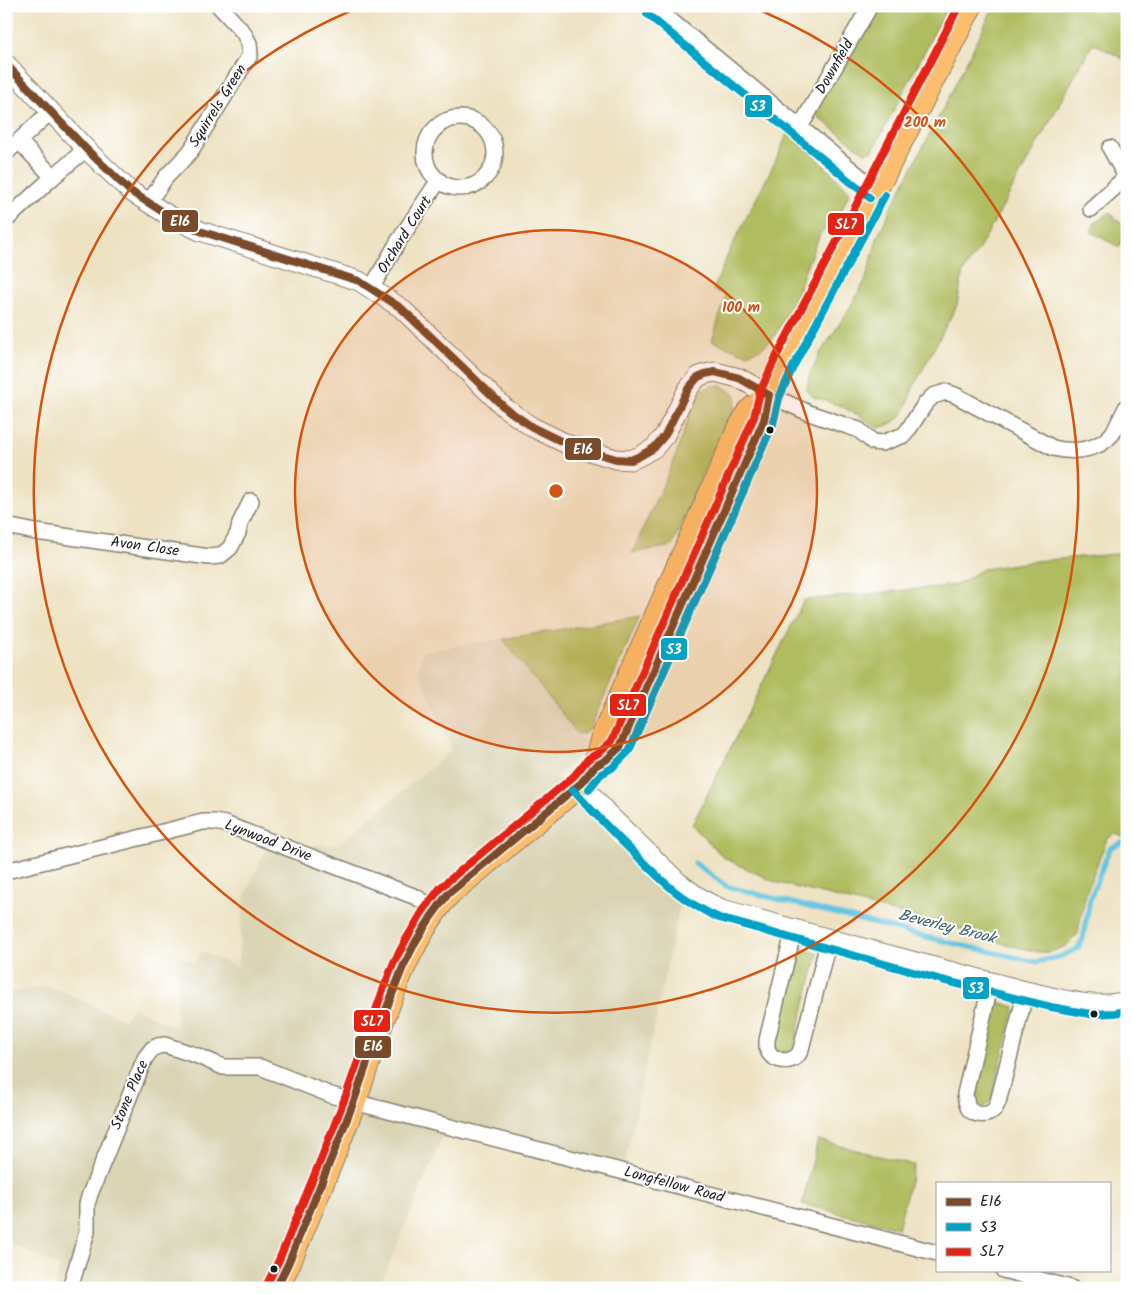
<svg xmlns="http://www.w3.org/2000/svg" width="1133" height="1294" viewBox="0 0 1133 1294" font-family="Kalam,sans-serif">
<rect width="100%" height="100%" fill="#fff"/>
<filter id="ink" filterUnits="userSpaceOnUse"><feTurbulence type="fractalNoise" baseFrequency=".02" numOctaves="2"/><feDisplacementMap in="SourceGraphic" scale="10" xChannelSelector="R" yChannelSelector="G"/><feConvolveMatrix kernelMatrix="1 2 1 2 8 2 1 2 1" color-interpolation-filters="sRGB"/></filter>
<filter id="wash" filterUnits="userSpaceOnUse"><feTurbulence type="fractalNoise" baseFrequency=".0096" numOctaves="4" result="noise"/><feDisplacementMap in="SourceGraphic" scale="20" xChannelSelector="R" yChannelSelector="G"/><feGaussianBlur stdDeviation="1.12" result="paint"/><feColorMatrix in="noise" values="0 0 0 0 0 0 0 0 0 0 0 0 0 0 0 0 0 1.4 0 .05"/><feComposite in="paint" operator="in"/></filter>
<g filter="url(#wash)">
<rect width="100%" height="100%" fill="#eee2c3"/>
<path fill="#dad4b4" d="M 503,639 L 589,748 L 556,776 L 661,890 L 680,904 L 624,1168 L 448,1124 L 379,1288 L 54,1288 L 60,1267 L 6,1241 L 6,993 L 49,986 L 125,1020 L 132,1007 L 176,1027 L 177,955 L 195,963 L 201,951 L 237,967 L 244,898 L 266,848 L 339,844 L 451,751 L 449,742 L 418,669 L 423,651 Z"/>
<path fill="#afbc5e" stroke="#666c3d" d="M 880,6 L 948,6 L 873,150 L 865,153 L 813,113 Z
M 994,6 L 1127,6 L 1127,61 L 1093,43 L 979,249 L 963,272 L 957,305 L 913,388 L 905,411 L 898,419 L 888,425 L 878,428 L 860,416 L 839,405 L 813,397 L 807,390 L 809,376 L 819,355 L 846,314 L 866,279 L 878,236 L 892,206 L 948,99 Z
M 789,129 L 850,192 L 837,219 L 820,234 L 804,272 L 797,296 L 773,339 L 760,349 L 747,354 L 712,341 L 726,295 L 713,290 L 730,250 L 779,154 Z
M 1110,212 L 1127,229 L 1119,247 L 1091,232 L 1095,223 Z
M 720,385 L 736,395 L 734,410 L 697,485 L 672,546 L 632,553 L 675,458 L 697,392 L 711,386 Z
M 1127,553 L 1127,838 L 1115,834 L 1107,839 L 1086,893 L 1077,935 L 1066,946 L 1050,952 L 1038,952 L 984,939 L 976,933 L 775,882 L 724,858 L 692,825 L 804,600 L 957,585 L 983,569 L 1035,561 Z
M 640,616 L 591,726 L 584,734 L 577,733 L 503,639 Z
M 797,947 L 818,954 L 794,1046 C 789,1054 786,1054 777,1052 L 774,1047 L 774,1041 Z
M 994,1001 L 1015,1007 L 991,1100 C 985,1109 978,1110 971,1100 Z
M 818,1140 L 914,1165 L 898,1228 L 802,1204 Z"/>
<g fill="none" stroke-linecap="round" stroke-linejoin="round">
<path stroke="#62c5e0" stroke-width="5" d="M 695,863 L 726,886 L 938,940 L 1037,962 L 1059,957 L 1077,949 L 1083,939 L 1090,899 L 1110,848 L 1124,842 L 1127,843"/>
</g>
</g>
<g filter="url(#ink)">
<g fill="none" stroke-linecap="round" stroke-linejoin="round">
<defs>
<path id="minor" d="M 653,6 L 876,190
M425 153a35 35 0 1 1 70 0a35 35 0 1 1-70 0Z
M 800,127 L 870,6
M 19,141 L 53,177
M 1110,148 L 1126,177
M 6,153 L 51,111
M 148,203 L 166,177 L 190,152 L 250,55 L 249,43 L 243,32 L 219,6
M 1091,209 L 1126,177 L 1127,178
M 6,220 L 53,177 L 86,149
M 371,289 L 398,242 L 439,180
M 769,395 L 809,413 L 859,430 L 873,442 L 882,443 L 904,435 L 908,430 L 925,404 L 933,396 L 946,392 L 955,395 L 1053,448 C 1073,453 1098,451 1112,434 C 1118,426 1122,415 1127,406
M 6,526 L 36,532 L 209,557 L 220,556 L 230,548 L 238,533 L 240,523 L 251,501
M 6,871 L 203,822 L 214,822 L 225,824 L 416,897 L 435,909
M 794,929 L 767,1040 C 767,1043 767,1045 767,1048 C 770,1060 788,1065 797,1056 C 799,1054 800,1052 801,1049 L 829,939
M 991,982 L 965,1094 C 966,1099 966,1106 970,1110 C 976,1116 988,1116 994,1110 C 996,1108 996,1105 998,1102 L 1026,991
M 1003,1270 L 1071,1288
M 70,1288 L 87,1232 L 87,1204 L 90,1194 L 145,1058 L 152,1049 L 158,1046 L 165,1045 L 198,1056 L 223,1067 L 260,1067 L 331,1095 L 354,1102 L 937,1253"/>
<path id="tertiary" d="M 6,64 L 86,149 L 130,191 L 168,215 L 200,231 L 359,281 L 401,308 L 505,408 L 532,427 L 569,445 L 616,459 L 631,460 L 640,456 L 654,448 L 665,435 L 688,389 L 698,377 L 705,374 L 715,372 L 739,378 L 769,395
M 581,783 L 607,813 L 678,882 L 694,894 L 707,902 L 722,909 C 796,930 871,950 945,970 C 973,977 1001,985 1030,992 C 1061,999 1094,1010 1127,1001"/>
<path id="primary" d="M 595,766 L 603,737 L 739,430 L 749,412 L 769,395
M 276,1288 L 288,1264 C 310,1210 334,1156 354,1101 C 379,1032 399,952 448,894 L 554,806 L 581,783 L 595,766 L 606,760 L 620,747 L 690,590 L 764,420 L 769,395 L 784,363 L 865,210 L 970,6"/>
</defs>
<use href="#minor" stroke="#857f70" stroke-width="18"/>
<use href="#tertiary" stroke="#857f70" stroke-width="21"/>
<use href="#primary" stroke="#857f70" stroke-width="26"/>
<use href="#minor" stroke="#fff" stroke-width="15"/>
<use href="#tertiary" stroke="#fff" stroke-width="19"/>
<use href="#primary" stroke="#fbbe6e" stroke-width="24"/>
<defs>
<path id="bus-1" d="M 6,64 L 86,149 L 130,191 L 168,215 L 200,231 L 359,281 L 401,308 L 505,408 L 532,427 L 569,445 L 616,459 L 631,460 L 640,456 L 654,448 L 665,435 L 688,389 L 698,377 L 705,374 L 715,372 L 739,378 L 769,395
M 276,1288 L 288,1264 L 338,1142 L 354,1101 L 382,1020 L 403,967 L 416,941 L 431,917 L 448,894 L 581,783 L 595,766 L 606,760 L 620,747 L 764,420 L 769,395"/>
<path id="bus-2" d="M 647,14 L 870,198
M 589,789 L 601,774 L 612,768 L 629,751 L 773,424 L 779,398 L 793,367 L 885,195
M 573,790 C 594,813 615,835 637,856 C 664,883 683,902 719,918 L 942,980 L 1051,1007 L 1090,1014 L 1115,1013 L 1127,1011"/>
<path id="bus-3" d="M 267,1284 L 279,1260 L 321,1159 L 345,1098 L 383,990 L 394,962 L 408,936 L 423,911 L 441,887 L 574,776 L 588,759 L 600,752 L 612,741 L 754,417 L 760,392 L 775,359 L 856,205 L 959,6"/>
</defs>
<use href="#bus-1" stroke="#fff" stroke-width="11"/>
<use href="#bus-2" stroke="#fff" stroke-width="11"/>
<use href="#bus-3" stroke="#fff" stroke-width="11"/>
<use href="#bus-1" stroke="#7a4b2a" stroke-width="8"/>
<use href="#bus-2" stroke="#01a2c5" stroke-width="8"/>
<use href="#bus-3" stroke="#e42313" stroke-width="8"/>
</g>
</g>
<circle cx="556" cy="491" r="261" fill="#d4530e" fill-opacity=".12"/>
<g fill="none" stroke="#d4530e" stroke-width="2.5">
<circle cx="556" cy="491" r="261"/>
<path d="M752 7A522 522 0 1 1 360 7"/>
</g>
<g fill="#1c1c1c" stroke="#fff" stroke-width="2">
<circle cx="770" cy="430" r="4.5"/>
<circle cx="1094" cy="1014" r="4.5"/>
<circle cx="274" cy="1269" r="4.5"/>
</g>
<g text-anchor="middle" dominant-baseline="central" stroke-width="4" stroke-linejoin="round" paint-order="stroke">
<g font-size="15" fill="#1c1c1c" stroke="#fff">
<text transform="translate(835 67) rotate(-60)">Downfield</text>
<text transform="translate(218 106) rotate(-58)">Squirrels Green</text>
<text transform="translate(405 235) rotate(-58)">Orchard Court</text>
<text transform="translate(145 547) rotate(8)">Avon Close</text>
<text transform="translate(268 841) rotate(21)">Lynwood Drive</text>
<text transform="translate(130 1095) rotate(-67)">Stone Place</text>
<text transform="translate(674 1185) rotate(15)">Longfellow Road</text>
</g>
<g font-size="16" font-style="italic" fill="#38606a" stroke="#fff">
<text transform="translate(947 927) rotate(14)">Beverley Brook</text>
</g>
</g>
<circle cx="556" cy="491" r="8" fill="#d4530e" stroke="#fff" stroke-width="2.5"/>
<g font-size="15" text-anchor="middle" font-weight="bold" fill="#d4530e" stroke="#fff" stroke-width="4" stroke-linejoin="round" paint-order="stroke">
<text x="925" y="127">200 m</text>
<text x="741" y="312">100 m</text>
</g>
<g stroke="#fff" stroke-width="2">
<rect x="744" y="94" width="29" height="24" rx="5" fill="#01a2c5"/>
<rect x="161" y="209" width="38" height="24" rx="5" fill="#7a4b2a"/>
<rect x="827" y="212" width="38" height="24" rx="5" fill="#e42313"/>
<rect x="564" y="437" width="38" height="24" rx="5" fill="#7a4b2a"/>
<rect x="660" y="637" width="28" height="24" rx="5" fill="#01a2c5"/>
<rect x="609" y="693" width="38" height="24" rx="5" fill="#e42313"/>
<rect x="962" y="976" width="28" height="24" rx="5" fill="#01a2c5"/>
<rect x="353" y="1009" width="38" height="24" rx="5" fill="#e42313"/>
<rect x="354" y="1035" width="38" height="24" rx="5" fill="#7a4b2a"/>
</g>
<g font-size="14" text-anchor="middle" font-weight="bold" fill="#fff">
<text x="758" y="111">S3</text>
<text x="180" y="226">E16</text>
<text x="846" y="229">SL7</text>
<text x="583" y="454">E16</text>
<text x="674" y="654">S3</text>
<text x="628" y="710">SL7</text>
<text x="976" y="993">S3</text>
<text x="372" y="1026">SL7</text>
<text x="373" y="1051">E16</text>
</g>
<rect width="1133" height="1294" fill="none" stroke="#fff" stroke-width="25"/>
<rect x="936" y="1182" width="175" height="90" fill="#ffffff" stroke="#a4a4a4"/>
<rect x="946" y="1198" width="25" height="8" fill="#7a4b2a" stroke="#a4a4a4"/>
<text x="980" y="1206" font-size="15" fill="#1c1c1c">E16</text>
<rect x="946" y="1223" width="25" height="8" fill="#01a2c5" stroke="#a4a4a4"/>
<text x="980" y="1232" font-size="15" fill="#1c1c1c">S3</text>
<rect x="946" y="1248" width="25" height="8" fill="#e42313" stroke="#a4a4a4"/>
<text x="980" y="1256" font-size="15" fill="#1c1c1c">SL7</text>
</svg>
